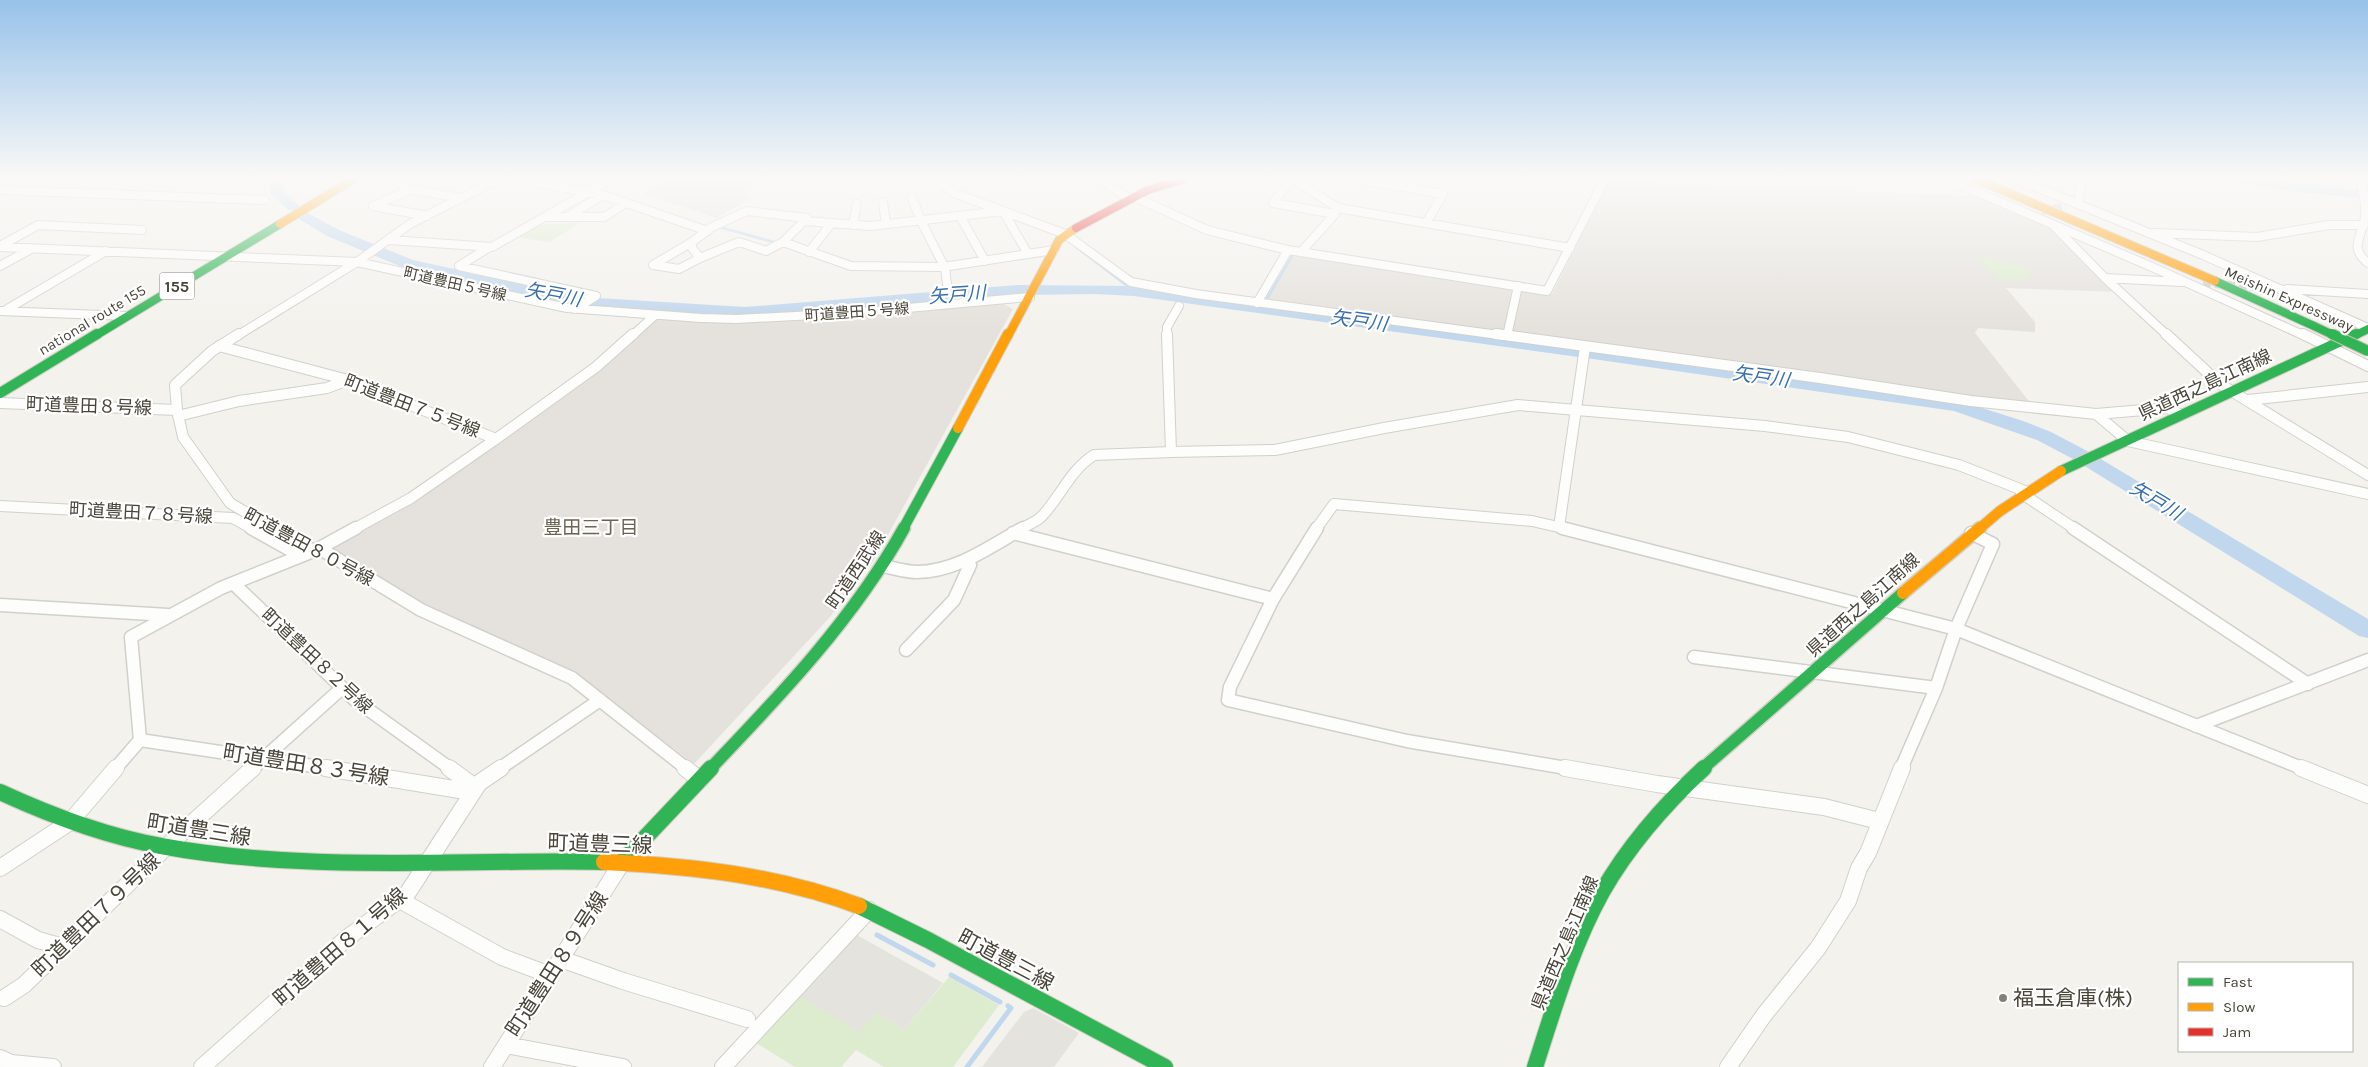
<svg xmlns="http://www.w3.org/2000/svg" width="2368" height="1067" viewBox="0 0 2368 1067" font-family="Karla,'Noto Sans JP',sans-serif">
<rect width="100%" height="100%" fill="#f3f2ed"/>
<path fill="#e5e2dd" d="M 1610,179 L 1661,179 L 1664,184 L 1982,196 L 2050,225 L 2122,292 L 2006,288 L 2035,322 L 2035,332 L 1978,328 L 1975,333 L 2032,405 L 1511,334 L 1521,290 L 1552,294 Z
M 1303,255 L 1513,289 L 1504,333 L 1264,302 L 1290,257 Z
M 1002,303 L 1013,309 L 874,560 L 830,617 L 694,764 L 580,676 L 428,607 L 328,548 L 411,502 L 654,320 L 661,318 L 723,323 Z"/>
<path fill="#ddebcf" d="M 580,223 L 549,242 L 513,237 L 532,225 Z
M 1976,255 L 2023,266 L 2032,275 L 2023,280 L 1997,279 Z
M 949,977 L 999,1005 L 953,1067 L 884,1067 L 856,1050 L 841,1067 L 795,1067 L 753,1041 L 797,995 L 876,1013 L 904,1030 Z"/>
<path fill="#e5e3de" d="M 631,179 L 763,179 L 747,193 L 751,198 L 717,218 L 643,194 L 659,184 Z
M 855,934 L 943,983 L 904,1030 L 876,1013 L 859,1032 L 797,995 Z
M 1033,1008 L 1079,1033 L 1054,1067 L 982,1067 L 1024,1012 Z"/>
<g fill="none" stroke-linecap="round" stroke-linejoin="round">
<path stroke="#c1d7ed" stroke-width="2.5" d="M 719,227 L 777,243
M 1076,247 L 1134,291
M 1261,309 L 1294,253 L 1296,253"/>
<path stroke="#c1d7ed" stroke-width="5" d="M 877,935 L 933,965
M 951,975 L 1000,1002
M 967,1067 L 1011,1008 L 1008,1006"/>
<path fill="#c1d7ed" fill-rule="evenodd" d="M 268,179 L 282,179 L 284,192 L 301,207 L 298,210 L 288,210 L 270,193 Z
M 2233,179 L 2268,179 L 2368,191 L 2368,199 L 2289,191 L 2240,183 Z
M 304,211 L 339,230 L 413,260 L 581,297 L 745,307 L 1017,285 L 1134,286 L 1600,348 L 1957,400 L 2023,421 L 2051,432 L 2089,452 L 2368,619 L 2368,638 L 2359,636 L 2075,460 L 2037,440 L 1954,411 L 1600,360 L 1134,296 L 1095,294 L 1017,295 L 745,317 L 581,307 L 402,267 L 327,236 L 299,219 L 296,216 L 299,213 Z"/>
<path stroke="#d1cfc9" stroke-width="8" stroke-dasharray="8 4" stroke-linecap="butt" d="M 2042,211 L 2066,206
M 2203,283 L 2255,287"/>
<defs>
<path id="street-far3" d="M 519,179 L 603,195 L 708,231
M 935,179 L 954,193 L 1003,211 L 1028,254
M 1099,179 L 1130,199
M 1292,179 L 1273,203 L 1335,214 L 1301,252
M 1293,179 L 1338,208 L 1570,248
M 1356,179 L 1443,194 L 1426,223
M 1947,179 L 2159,270 L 2305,336
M 2016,179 L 2203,255 L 2368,328
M 2361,179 C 2363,191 2366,203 2365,215 C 2364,235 2347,247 2368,263
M 404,188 L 461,198
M 0,190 L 265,200
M 410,190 L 373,206 L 427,216
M 1135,197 L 1207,230 L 1288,250 L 1547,291 L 1605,179
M 912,198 L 921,221 L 945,268 L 948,292
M 883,202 L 886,224
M 2078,203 L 2082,179
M 747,211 L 807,218 L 783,242 L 766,251 L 739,242 L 700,258 L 692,248 L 692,242 L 712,227 Z
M 960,216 L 985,261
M 545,217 L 604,217 L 626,203
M 567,217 L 603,195
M 805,221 L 870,226 L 1003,211 L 1065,234 L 1131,282 L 1196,294 L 1506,336
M 853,225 L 857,204
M 2055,227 L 2105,278 L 2168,336
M 2155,233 L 2257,237 L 2329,225 L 2364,225
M 390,240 L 492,247 L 611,179
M 692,242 L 653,265 L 679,269 L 700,258
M 783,242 L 851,266 L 943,267 L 1054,250
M 0,246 L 38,225 L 142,230
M 0,247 L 357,262 L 567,308 L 701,318 L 736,319 L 853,313 L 1030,297
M 488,248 L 459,266 L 596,296 L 575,309
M 809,252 L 831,224
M 0,266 L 31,249
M 2105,278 L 2181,282
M 2287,289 L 2368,294
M 1257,303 L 1288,250
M 0,311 L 127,316
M 4,311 L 106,251
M 237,336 L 357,262 L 410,224 L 498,179
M 632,336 L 655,315
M 1167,336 L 1167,327 L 1179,306
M 1507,336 L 1518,286"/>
<path id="street-far2" d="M 239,334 L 212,351 L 175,385 L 177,410 L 183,437 L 230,503 L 274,529
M 1496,334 L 1820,378 L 1971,401 L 2096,414 L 2168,408 L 2181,415
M 2166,334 L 2220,384 L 2368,475
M 2303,334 L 2368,366
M 219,346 L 348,380 L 496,439 L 411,498 L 354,529
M 2248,400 L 2368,387
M 0,403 L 177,410
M 2096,414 L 2128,441 L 2368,494
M 178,416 L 239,401 L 327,388 L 348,380
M 496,439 L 596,367 L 633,334
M 1171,452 L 1275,450 L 1384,428 L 1518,405 L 1765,426 L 1848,437 L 1959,465 L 2025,491
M 2021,493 L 2075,529
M 0,506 L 233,518 L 253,529
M 1559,527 L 1585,347
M 1021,529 C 1027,525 1036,522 1041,517 C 1060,498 1070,470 1094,455 L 1171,452 L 1167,334
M 1316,529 L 1334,504 L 1532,521 L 1567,529"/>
<path id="street-far1" d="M 251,528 L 301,556
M 272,528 L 308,549 L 324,551 L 421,610 L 572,678 L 687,769
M 1317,528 L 1273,599 L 1230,687 L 1228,700 L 1407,741 L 1572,769
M 1562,528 L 1956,629 L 2304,769
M 2073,528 L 2308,684
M 1013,533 L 1273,599
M 883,566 C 894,568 906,572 917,572 C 956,572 991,546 1023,528
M 234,584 L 355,700 L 451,769
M 0,605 L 168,615
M 906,650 L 954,600 L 970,565 L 965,561
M 1694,657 L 1936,688
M 2196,726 L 2368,660
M 140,740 L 333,769
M 115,769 L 140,740 L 131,637 L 221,588 L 316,550 L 356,528
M 252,769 L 342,688
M 499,769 L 600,700
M 1901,769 L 1936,688 L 1956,629 L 1993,544 L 1971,533"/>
<path id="street" d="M 326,768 L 472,792
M 449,768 L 475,787
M 685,768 L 700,780
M 1565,768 L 1657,784 L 1824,807 L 1879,821
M 2301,768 L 2368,795
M 0,868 L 70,822 L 116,768
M 398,899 L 502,957 L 550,975
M 0,919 L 38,940 L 63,947
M 561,959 L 623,981 L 747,1019
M 4,998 L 24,985 L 167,846 L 253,768
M 506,1045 L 623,1067
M 0,1058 L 11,1063 L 53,1067
M 202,1067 L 347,938 L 407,894 L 479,783 L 501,768
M 492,1067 L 623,861
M 723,1067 L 869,910
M 1728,1067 L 1764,1015 L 1818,948 L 1848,901 L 1859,868 L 1868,853 L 1902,768"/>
<path id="fast-far3" d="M 2215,281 L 2314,326
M 95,336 L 280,224
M 2354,336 L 2368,329"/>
<path id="fast-far2" d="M 0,393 L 97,334
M 2061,471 L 2356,334
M 903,529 L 958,428"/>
<path id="fast-far1" d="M 710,769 C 780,696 855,617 904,528
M 1702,769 L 1903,593"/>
<path id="fast" d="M 0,792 C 52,816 105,836 161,846 C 307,873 457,859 604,862
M 623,861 L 711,768
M 859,906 L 928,940 L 1165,1067
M 1535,1067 C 1554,1008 1572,946 1602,892 C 1629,845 1664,805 1704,768"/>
<path id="slow-far3" d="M 1976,179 L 2215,281
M 280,224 L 354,179
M 1008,336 L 1059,240 L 1076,228"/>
<path id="slow-far2" d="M 958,428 L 1008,334
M 1979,529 L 2000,511 L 2061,471"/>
<path id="slow-far1" d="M 1903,593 L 1980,528"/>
<path id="slow" d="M 604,862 C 692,866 776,875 859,906"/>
<path id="jam" d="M 1076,228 L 1148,190 L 1183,179"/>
</defs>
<use href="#street-far3" stroke="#d1d0cb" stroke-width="10"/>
<use href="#street-far2" stroke="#d1d0cb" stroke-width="12"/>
<use href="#street-far1" stroke="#d1d0cb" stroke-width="15"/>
<use href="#street" stroke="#d1d0cb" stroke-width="18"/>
<use href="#fast-far3" stroke="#d2cfc5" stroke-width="10"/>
<use href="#fast-far2" stroke="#d2cfc5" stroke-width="12"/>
<use href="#fast-far1" stroke="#d2cfc5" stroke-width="15"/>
<use href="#fast" stroke="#d2cfc5" stroke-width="18"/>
<use href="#slow-far3" stroke="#d2cfc5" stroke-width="10"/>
<use href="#slow-far2" stroke="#d2cfc5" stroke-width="12"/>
<use href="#slow-far1" stroke="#d2cfc5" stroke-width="15"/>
<use href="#slow" stroke="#d2cfc5" stroke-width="18"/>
<use href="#jam" stroke="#d2cfc5" stroke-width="10"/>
<use href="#street-far3" stroke="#fdfdfc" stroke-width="8"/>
<use href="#street-far2" stroke="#fdfdfc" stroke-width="10"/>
<use href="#street-far1" stroke="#fdfdfc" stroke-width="12"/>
<use href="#street" stroke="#fdfdfc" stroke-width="16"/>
<use href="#fast-far3" stroke="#30b455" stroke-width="8"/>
<use href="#fast-far2" stroke="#30b455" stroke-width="10"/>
<use href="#fast-far1" stroke="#30b455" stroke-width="12"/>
<use href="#fast" stroke="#30b455" stroke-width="16"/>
<use href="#slow-far3" stroke="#ff9f0a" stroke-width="8"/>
<use href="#slow-far2" stroke="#ff9f0a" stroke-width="10"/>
<use href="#slow-far1" stroke="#ff9f0a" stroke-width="12"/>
<use href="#slow" stroke="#ff9f0a" stroke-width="16"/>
<use href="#jam" stroke="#e5322d" stroke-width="8"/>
<defs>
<path id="fast-bridge-far1" d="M 2314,326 L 2335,336"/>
<path id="fast-bridge" d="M 2332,334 L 2368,351"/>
</defs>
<use href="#fast-bridge-far1" stroke="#c9c2aa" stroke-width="10" stroke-linecap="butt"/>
<use href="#fast-bridge" stroke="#c9c2aa" stroke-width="12" stroke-linecap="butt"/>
<use href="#fast-bridge-far1" stroke="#30b455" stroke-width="8"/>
<use href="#fast-bridge" stroke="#30b455" stroke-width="10"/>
</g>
<linearGradient id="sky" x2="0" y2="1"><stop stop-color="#98c2ea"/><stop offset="0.54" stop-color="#faf9f7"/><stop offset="1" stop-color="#faf9f7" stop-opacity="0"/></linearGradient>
<rect width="2368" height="329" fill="url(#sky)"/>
<circle fill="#848278" stroke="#fff" stroke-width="2" cx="2003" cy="998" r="5"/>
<g text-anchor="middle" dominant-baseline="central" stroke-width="4.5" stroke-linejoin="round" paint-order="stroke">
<g font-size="15" fill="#494539" stroke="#fff">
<text transform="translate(455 284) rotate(13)">町道豊田５号線</text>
<text transform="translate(2289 299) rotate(24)">Meishin Expressway</text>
<text transform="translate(857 312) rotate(-4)">町道豊田５号線</text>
<text transform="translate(92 320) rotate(-31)">national route 155</text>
</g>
<rect fill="#fff" stroke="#807d74" stroke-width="1" x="159.5" y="272.5" width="35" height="27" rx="4"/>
<g font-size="16" font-weight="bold" fill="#494539">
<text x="177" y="286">155</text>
</g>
<g font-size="18" fill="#494539" stroke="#fff">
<text transform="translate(2205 385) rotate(-25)">県道西之島江南線</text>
<text transform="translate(89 406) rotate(2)">町道豊田８号線</text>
<text transform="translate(412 406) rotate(21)">町道豊田７５号線</text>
<text transform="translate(141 513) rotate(3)">町道豊田７８号線</text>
<text transform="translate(309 547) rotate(28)">町道豊田８０号線</text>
<text transform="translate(856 570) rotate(-56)">町道西武線</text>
<text transform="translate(1863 605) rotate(-42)">県道西之島江南線</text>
<text transform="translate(317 661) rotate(43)">町道豊田８２号線</text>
<text transform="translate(1565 943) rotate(-67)">県道西之島江南線</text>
</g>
<g font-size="19" font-style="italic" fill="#376fb0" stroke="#fff">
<text transform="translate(553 295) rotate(11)">矢戸川</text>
<text transform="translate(957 295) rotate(-4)">矢戸川</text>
<text transform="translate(1359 321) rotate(8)">矢戸川</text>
<text transform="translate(1761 377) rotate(8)">矢戸川</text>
<text transform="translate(2156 501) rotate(31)">矢戸川</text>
</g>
<g font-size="19" fill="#6b6451" stroke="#fff">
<text x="591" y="528">豊田三丁目</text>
</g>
<g font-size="21" fill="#494539" stroke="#fff">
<text transform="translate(306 765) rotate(9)">町道豊田８３号線</text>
<text transform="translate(199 830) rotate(9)">町道豊三線</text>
<text transform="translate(600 844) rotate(2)">町道豊三線</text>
<text transform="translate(96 915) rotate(-44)">町道豊田７９号線</text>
<text transform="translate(340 947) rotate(-41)">町道豊田８１号線</text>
<text transform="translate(1006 960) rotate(28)">町道豊三線</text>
<text transform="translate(557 964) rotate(-57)">町道豊田８９号線</text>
</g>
<g font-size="21" fill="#494539" stroke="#fff" text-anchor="start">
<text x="2013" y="998">福玉倉庫(株)</text>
</g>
</g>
<rect x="2178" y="962" width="175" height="90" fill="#ffffff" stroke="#b6b5b0"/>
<rect x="2188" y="978" width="25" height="8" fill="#30b455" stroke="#b6b5b0"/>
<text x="2223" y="987" font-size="15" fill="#494539">Fast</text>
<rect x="2188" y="1003" width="25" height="8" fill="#ff9f0a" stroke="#b6b5b0"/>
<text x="2223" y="1012" font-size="15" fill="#494539">Slow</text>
<rect x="2188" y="1028" width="25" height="8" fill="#e5322d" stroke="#b6b5b0"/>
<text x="2223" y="1037" font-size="15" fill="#494539">Jam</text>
</svg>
